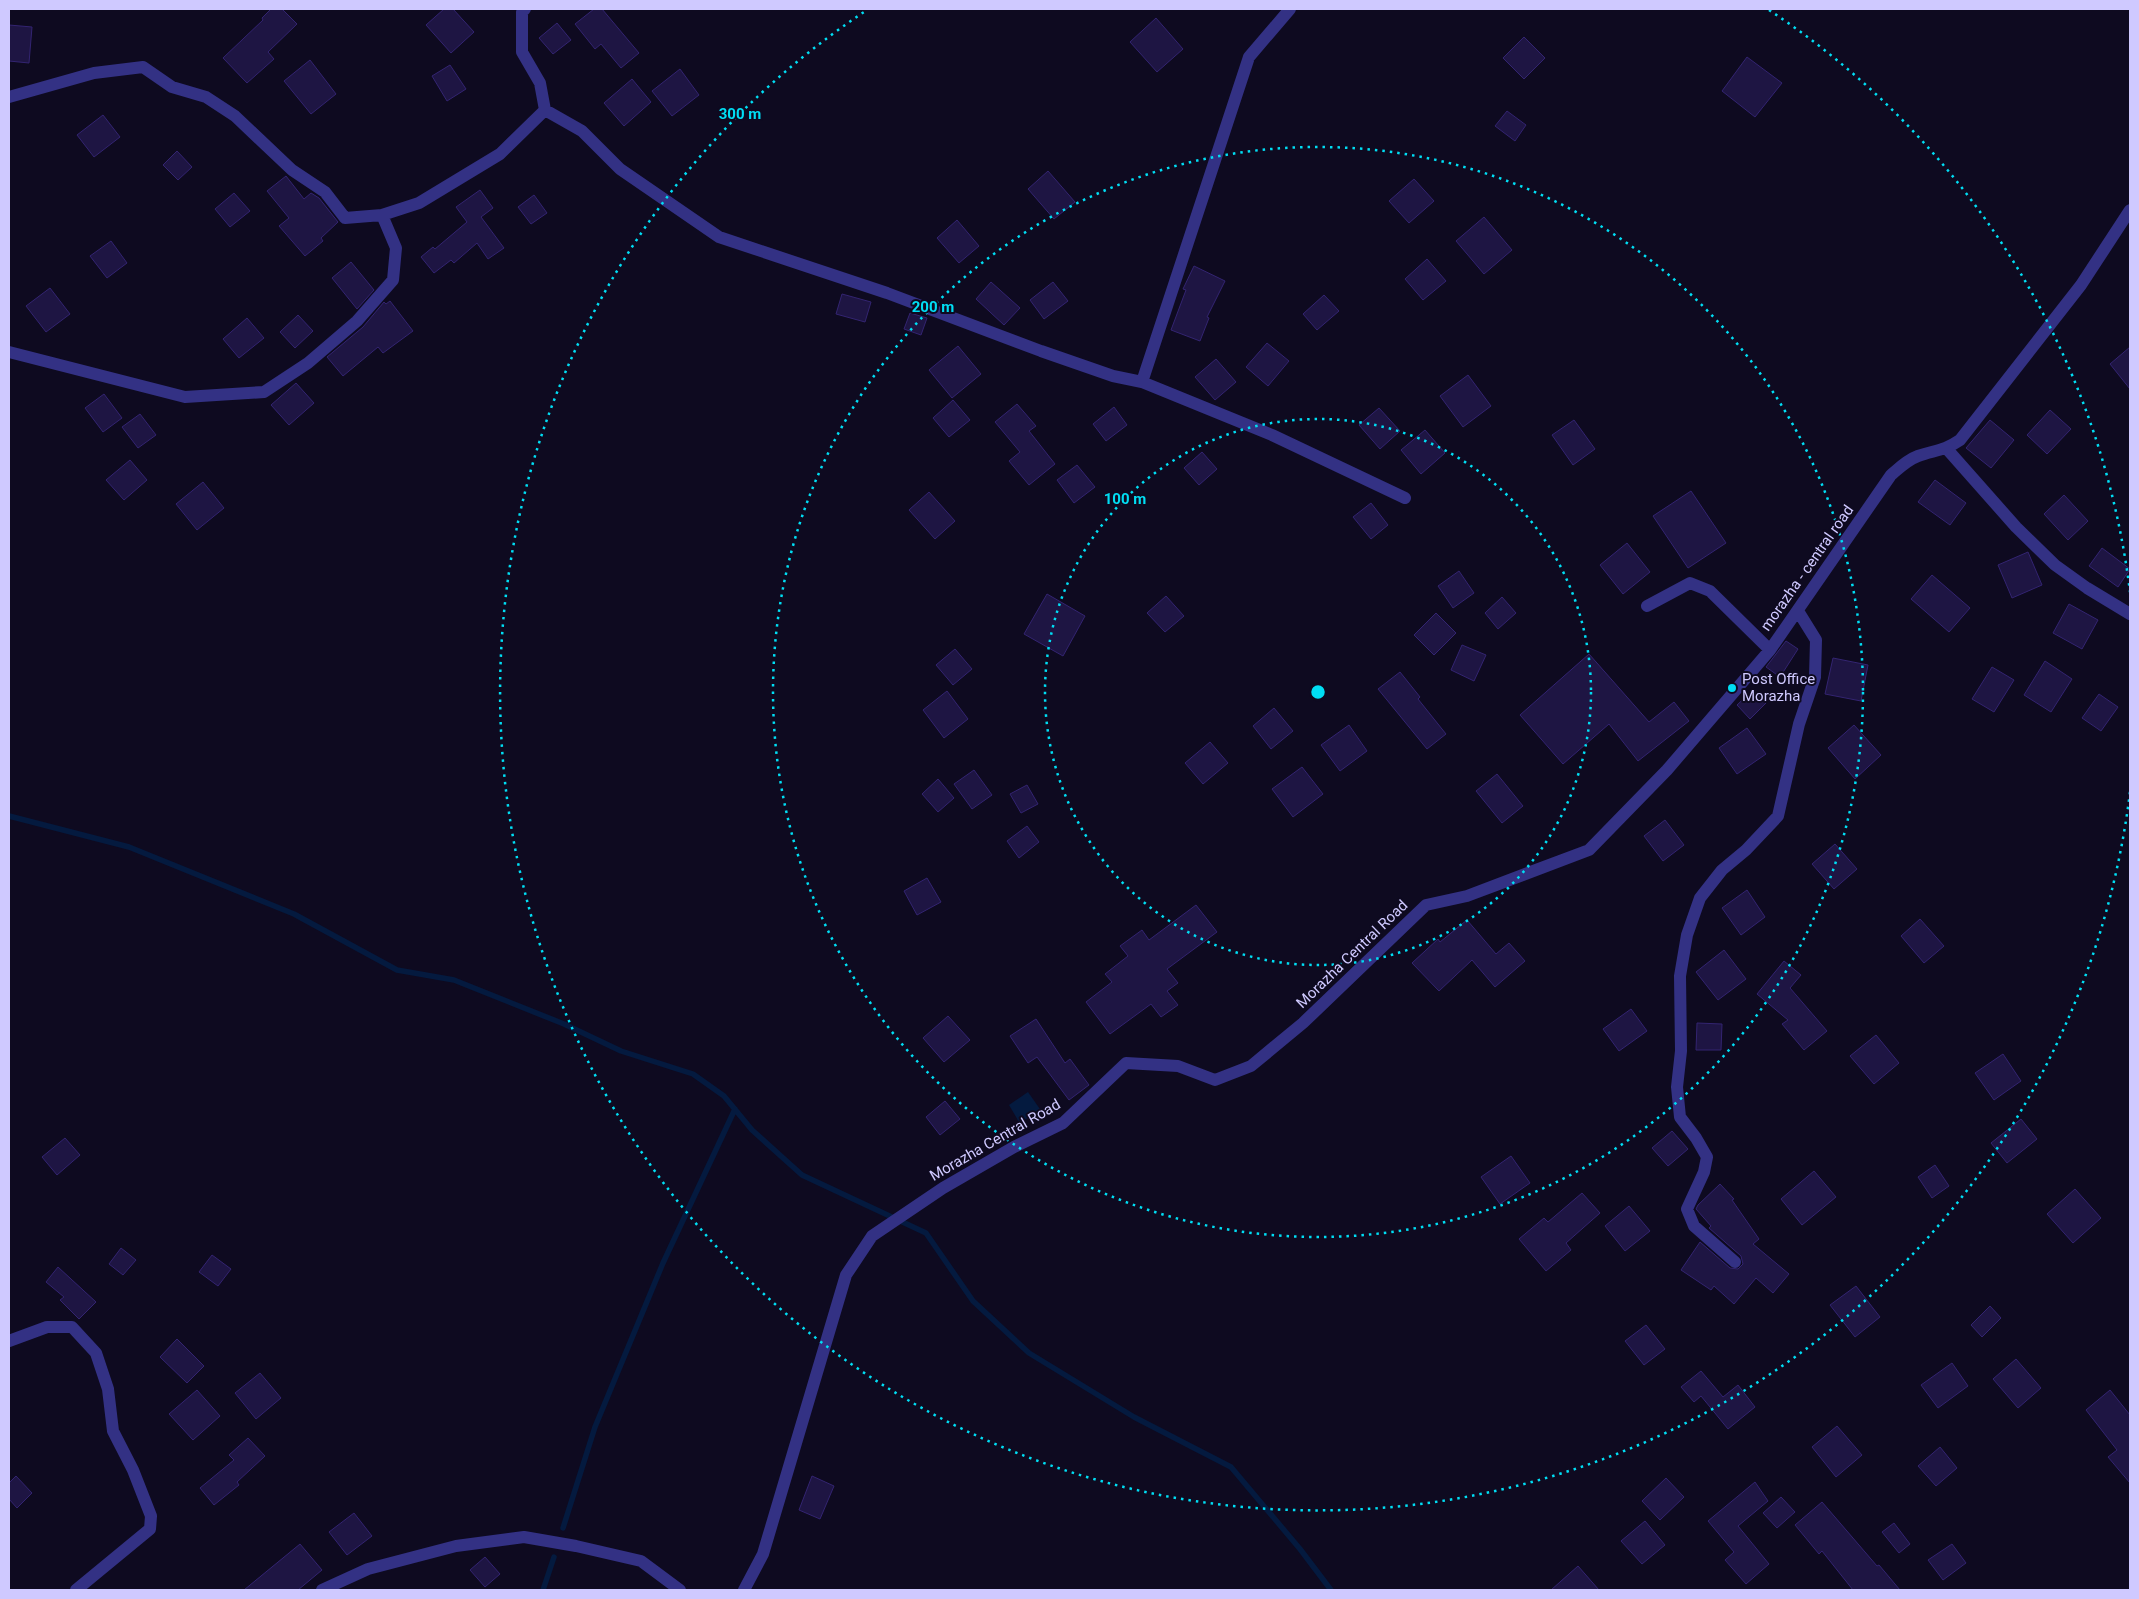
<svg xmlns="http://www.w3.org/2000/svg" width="2139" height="1599" viewBox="0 0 2139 1599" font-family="Roboto,sans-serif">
<rect width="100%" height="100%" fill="#0e0a20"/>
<path fill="#041a3f" d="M 1028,1092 L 1042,1112 L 1019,1122 L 1009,1105 Z"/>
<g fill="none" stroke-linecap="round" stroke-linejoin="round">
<path stroke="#041a3f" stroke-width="5.5" d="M 9,816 L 129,847 L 294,914 L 397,970 L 454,980 L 564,1024 L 621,1051 L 693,1074 L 724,1096 L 752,1130 L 802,1175 L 926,1233 L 973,1301 L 1029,1353 L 1134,1417 L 1231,1467 L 1300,1549 L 1331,1590
M 563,1528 L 595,1427 L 663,1263 L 735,1109
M 543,1590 L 554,1557"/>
</g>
<path fill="#1e1543" stroke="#332471" d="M 271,9 L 282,9 L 297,24 L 268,52 L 274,59 L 247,83 L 223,58 L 263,20 L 262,18 Z
M 444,9 L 453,9 L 474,32 L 451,53 L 426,25 Z
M 594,9 L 602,9 L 639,53 L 621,68 L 601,44 L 595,49 L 575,24 Z
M 1156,18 L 1183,49 L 1157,72 L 1130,42 Z
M 557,23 L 571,40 L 553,54 L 539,38 Z
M 9,25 L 32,27 L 29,63 L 9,61 Z
M 1524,37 L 1545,58 L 1524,79 L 1503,58 Z
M 1747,57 L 1782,83 L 1755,117 L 1722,91 Z
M 310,60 L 336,94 L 311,114 L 284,81 Z
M 450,65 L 466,89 L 447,101 L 432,76 Z
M 680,69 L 699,95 L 672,116 L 652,91 Z
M 632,79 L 651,102 L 624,126 L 604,103 Z
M 1507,111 L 1526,125 L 1515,141 L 1495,126 Z
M 103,115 L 120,137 L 94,157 L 77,135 Z
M 177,151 L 192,167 L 178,180 L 163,165 Z
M 1048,171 L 1075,202 L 1054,219 L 1028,189 Z
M 286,176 L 304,199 L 311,193 L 319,198 L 338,222 L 321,238 L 323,241 L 305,256 L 279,226 L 289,218 L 267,191 Z
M 1414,179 L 1434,201 L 1409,223 L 1389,201 Z
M 480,190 L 493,208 L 481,217 L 504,248 L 488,259 L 477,243 L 454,263 L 451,260 L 434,273 L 421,257 L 433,247 L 435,249 L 467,222 L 456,207 Z
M 234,193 L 250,211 L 230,227 L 215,209 Z
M 534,195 L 547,213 L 531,224 L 518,207 Z
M 1484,217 L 1512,250 L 1484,274 L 1456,241 Z
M 957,220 L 979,246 L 959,263 L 937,238 Z
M 111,241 L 127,263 L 107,278 L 90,256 Z
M 1427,259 L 1446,281 L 1423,300 L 1405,279 Z
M 351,262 L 374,290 L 357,309 L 332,278 Z
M 1194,266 L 1225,281 L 1207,317 L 1209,318 L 1200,341 L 1171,330 L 1186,290 L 1183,289 Z
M 991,282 L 1020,308 L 1004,325 L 976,299 Z
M 1053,282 L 1068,301 L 1044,319 L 1030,300 Z
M 50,288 L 70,314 L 46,332 L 26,306 Z
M 842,294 L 871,302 L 865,322 L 836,314 Z
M 1324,295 L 1339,311 L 1317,330 L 1303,314 Z
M 390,301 L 413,331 L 383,353 L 378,347 L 343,376 L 327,357 L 363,327 L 384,302 L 386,304 Z
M 910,313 L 927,318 L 921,335 L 904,329 Z
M 298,315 L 313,331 L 295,348 L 280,332 Z
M 247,318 L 264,338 L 239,358 L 223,339 Z
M 1267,343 L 1289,361 L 1268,386 L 1246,367 Z
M 958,346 L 981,374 L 952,398 L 929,370 Z
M 2130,347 L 2130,389 L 2110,364 Z
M 1216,359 L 1236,382 L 1215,400 L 1195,377 Z
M 1468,375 L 1491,406 L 1463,427 L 1440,396 Z
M 296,383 L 314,403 L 289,425 L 271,405 Z
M 104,394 L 122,418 L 103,432 L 85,408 Z
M 953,400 L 970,420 L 949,437 L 933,418 Z
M 1017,404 L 1036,426 L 1029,431 L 1055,464 L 1029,485 L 1009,461 L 1020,452 L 995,422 Z
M 1114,407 L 1127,425 L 1106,441 L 1093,424 Z
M 1379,408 L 1400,431 L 1380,449 L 1359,425 Z
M 2050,410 L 2071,429 L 2047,454 L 2027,435 Z
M 140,414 L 156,435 L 138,448 L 122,427 Z
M 1574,420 L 1595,449 L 1573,465 L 1552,435 Z
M 1990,420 L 2014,440 L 1991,468 L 1966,448 Z
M 1425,430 L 1445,453 L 1421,474 L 1401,450 Z
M 1202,452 L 1217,469 L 1199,485 L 1184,468 Z
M 130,460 L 147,480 L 124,500 L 106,480 Z
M 1077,465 L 1095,487 L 1074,503 L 1057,480 Z
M 1935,480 L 1966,503 L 1950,525 L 1918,502 Z
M 203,482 L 224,508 L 197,530 L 176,504 Z
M 1691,491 L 1726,543 L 1688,568 L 1653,516 Z
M 929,492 L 955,521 L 935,539 L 909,510 Z
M 2064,495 L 2088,521 L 2068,540 L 2044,514 Z
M 1371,503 L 1388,525 L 1371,539 L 1353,517 Z
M 1627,543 L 1650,572 L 1623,594 L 1600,565 Z
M 2102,548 L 2130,569 L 2118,587 L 2089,566 Z
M 2028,552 L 2042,585 L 2012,598 L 1998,565 Z
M 1459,571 L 1474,593 L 1453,608 L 1438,586 Z
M 1932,575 L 1970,608 L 1949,632 L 1911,599 Z
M 1047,594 L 1085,616 L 1063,656 L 1024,634 Z
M 1166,596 L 1184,616 L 1165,632 L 1147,613 Z
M 1502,597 L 1516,613 L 1498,629 L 1485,613 Z
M 2069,604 L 2098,620 L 2082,649 L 2053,633 Z
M 1436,613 L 1456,633 L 1434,655 L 1414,635 Z
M 1786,641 L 1798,649 L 1780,677 L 1766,667 Z
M 1462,645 L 1486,655 L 1474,681 L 1451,670 Z
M 955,649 L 972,669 L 953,685 L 936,665 Z
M 1589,654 L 1649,722 L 1674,702 L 1689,721 L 1638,761 L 1609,724 L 1563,764 L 1520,715 Z
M 1833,658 L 1868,665 L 1861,701 L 1825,694 Z
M 2045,661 L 2072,679 L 2051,712 L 2024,695 Z
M 1992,667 L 2014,680 L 1994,712 L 1972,699 Z
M 1400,672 L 1420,697 L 1418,699 L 1446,734 L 1427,749 L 1378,689 Z
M 1753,690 L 1766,703 L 1750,719 L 1737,705 Z
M 947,691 L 968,719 L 944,738 L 923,710 Z
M 2099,694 L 2118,707 L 2101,731 L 2082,718 Z
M 1274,708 L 1293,731 L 1271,749 L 1253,726 Z
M 1349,725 L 1367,751 L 1340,771 L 1321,745 Z
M 1854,725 L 1881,755 L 1855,779 L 1828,748 Z
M 1747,728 L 1766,754 L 1737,774 L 1719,748 Z
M 1210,742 L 1228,763 L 1203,784 L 1185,763 Z
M 1302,767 L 1323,794 L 1293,817 L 1272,789 Z
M 974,770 L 992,795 L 972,809 L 954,784 Z
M 1497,774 L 1523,806 L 1502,823 L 1476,791 Z
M 938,779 L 954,798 L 938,812 L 922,794 Z
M 1027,785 L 1038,804 L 1021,813 L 1010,794 Z
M 1665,820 L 1684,845 L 1663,861 L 1644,836 Z
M 1027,826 L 1039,842 L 1019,858 L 1007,841 Z
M 1835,844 L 1857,869 L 1834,889 L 1812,864 Z
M 927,878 L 941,902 L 917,915 L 904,891 Z
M 1747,890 L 1765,917 L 1741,935 L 1722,908 Z
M 1196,905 L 1217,932 L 1167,969 L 1178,983 L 1167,991 L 1178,1005 L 1161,1017 L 1151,1004 L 1110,1034 L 1086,1002 L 1112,982 L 1105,974 L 1128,956 L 1120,946 L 1142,930 L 1149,940 Z
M 1920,919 L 1944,946 L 1924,963 L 1901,936 Z
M 1467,920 L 1496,954 L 1509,943 L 1525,961 L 1495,987 L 1472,960 L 1439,991 L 1412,963 L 1438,939 L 1440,942 Z
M 1724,950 L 1746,979 L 1718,1000 L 1696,972 Z
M 1784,961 L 1801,975 L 1790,988 L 1827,1031 L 1804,1050 L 1782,1024 L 1788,1020 L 1757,994 Z
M 1631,1009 L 1647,1031 L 1619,1051 L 1603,1029 Z
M 948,1016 L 970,1040 L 944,1062 L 923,1038 Z
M 1036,1019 L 1065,1063 L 1070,1059 L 1089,1085 L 1069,1100 L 1037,1057 L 1028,1063 L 1010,1036 Z
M 1697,1023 L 1722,1024 L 1721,1050 L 1696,1050 Z
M 1876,1035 L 1899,1063 L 1874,1084 L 1850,1056 Z
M 2003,1054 L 2021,1081 L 1994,1100 L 1975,1073 Z
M 945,1101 L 960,1119 L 940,1135 L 926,1117 Z
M 2021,1119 L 2037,1139 L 2007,1163 L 1991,1143 Z
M 1672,1131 L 1688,1149 L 1668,1166 L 1652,1148 Z
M 65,1138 L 80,1155 L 57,1175 L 42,1157 Z
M 1511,1156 L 1530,1183 L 1500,1204 L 1481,1177 Z
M 1935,1165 L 1949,1186 L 1932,1198 L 1918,1177 Z
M 1814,1171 L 1836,1197 L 1802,1225 L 1781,1199 Z
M 1720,1184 L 1734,1199 L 1732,1200 L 1759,1239 L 1753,1244 L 1789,1274 L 1773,1293 L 1756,1278 L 1734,1304 L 1714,1286 L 1711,1290 L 1681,1270 L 1700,1242 L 1730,1268 L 1738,1269 L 1743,1264 L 1741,1256 L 1709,1228 L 1711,1226 L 1696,1209 L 1698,1205 Z
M 2075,1189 L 2101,1218 L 2073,1243 L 2047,1214 Z
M 1582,1193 L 1600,1213 L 1566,1243 L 1571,1250 L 1546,1271 L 1519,1239 L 1544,1218 L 1548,1222 Z
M 1629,1206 L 1650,1231 L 1625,1251 L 1605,1226 Z
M 121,1248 L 136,1260 L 123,1275 L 109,1264 Z
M 212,1255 L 231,1269 L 218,1286 L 199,1272 Z
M 58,1267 L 96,1302 L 79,1319 L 60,1300 L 64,1297 L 46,1282 Z
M 1856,1286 L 1880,1317 L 1855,1337 L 1830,1305 Z
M 1990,1306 L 2001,1318 L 1982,1337 L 1971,1325 Z
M 1646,1325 L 1665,1349 L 1644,1365 L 1625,1341 Z
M 177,1339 L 204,1366 L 187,1383 L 160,1357 Z
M 2016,1359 L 2041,1388 L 2018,1408 L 1993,1379 Z
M 1952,1363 L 1968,1386 L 1938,1408 L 1921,1385 Z
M 1701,1371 L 1723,1397 L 1738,1385 L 1755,1407 L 1728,1429 L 1701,1396 L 1694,1402 L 1681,1387 Z
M 260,1373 L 281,1398 L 256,1419 L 235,1393 Z
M 197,1390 L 220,1416 L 193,1440 L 169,1414 Z
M 2110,1390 L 2130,1415 L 2130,1483 L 2108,1457 L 2117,1450 L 2086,1410 Z
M 1837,1426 L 1862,1455 L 1836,1477 L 1812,1447 Z
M 248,1438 L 265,1456 L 237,1482 L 239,1485 L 214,1505 L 200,1488 L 234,1460 L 229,1455 Z
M 1940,1447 L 1957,1468 L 1936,1486 L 1918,1466 Z
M 16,1476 L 32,1493 L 17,1508 L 9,1499 L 9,1483 Z
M 812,1476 L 834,1486 L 820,1519 L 799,1510 Z
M 1666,1478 L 1684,1497 L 1660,1520 L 1642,1501 Z
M 1755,1482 L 1768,1501 L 1738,1526 L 1769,1564 L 1746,1584 L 1725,1560 L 1734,1552 L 1708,1521 Z
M 1781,1497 L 1795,1512 L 1777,1528 L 1763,1513 Z
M 1822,1502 L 1877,1566 L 1879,1565 L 1900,1590 L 1853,1590 L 1822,1551 L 1819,1554 L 1795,1525 Z
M 354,1513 L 372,1536 L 347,1555 L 329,1532 Z
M 1645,1521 L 1665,1545 L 1642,1564 L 1621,1541 Z
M 1894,1523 L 1910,1544 L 1899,1553 L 1882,1532 Z
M 300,1544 L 322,1570 L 298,1590 L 244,1590 Z
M 1952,1544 L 1966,1563 L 1943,1580 L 1928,1560 Z
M 485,1557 L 500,1574 L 485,1587 L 470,1570 Z
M 1578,1566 L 1599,1590 L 1551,1590 Z"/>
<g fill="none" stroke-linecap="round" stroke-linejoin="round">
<path stroke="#333184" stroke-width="12" d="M 9,97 L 94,73 L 143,67 L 172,87 L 206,97 L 235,116 L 292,170 L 325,192 L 345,218 L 382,215 L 419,203 L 500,154 L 545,110 L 540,83 L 522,52 L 522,12 L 525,9
M 545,110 L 582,131 L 620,169 L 719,237 L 887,293 L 1041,351 L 1113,376 L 1142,382 L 1272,435 L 1405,498
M 9,352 L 185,397 L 264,392 L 308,363 L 357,321 L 393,280 L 396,248 L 382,215
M 1142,382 L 1249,57 L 1290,9
M 1947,449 L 2016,527 L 2055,565 L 2087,588 L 2130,614
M 1647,606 L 1690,583 L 1710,591 L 1770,650
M 1735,1262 L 1694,1226 L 1687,1209 L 1704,1172 L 1707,1157 L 1696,1138 L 1680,1117 L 1677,1087 L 1681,1051 L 1680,976 L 1687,935 L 1700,898 L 1722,870 L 1746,850 L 1778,816 L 1799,724 L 1815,677 L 1816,640 L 1798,611
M 9,1341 L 47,1327 L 72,1327 L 96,1353 L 108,1389 L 113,1431 L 133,1470 L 151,1516 L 150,1529 L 76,1590
M 322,1590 L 368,1569 L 456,1546 L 524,1537 L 576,1546 L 641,1561 L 680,1590
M 744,1590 L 763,1554 L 846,1275 L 872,1236 L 943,1188 L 1014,1147 L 1063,1123 L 1126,1063 L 1178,1066 L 1215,1080 L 1251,1066 L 1303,1023 L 1426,905 L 1467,896 L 1589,850 L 1667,770 L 1770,650 L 1891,475 C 1899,468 1907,460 1918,456 C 1935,450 1944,451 1960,440 L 2081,285 L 2130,210"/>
</g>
<g fill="none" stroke="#00def4" stroke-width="2.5" stroke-dasharray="2.5 5">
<circle cx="1318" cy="692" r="273"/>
<circle cx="1318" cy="692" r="545"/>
<path d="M2130 792A818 818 0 1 1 867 10M1769 10A818 818 0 0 1 2130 592"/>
</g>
<circle fill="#00def4" stroke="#0e0a20" stroke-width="2" cx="1732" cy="688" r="5"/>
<g text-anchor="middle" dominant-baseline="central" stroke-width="4" stroke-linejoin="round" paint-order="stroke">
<g font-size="15" fill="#cfc9ff" stroke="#0e0a20">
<text transform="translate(1807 568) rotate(-55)">morazha - central road</text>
<text transform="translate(1352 954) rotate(-44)">Morazha Central Road</text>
<text transform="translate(995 1140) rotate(-30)">Morazha Central Road</text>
</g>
<g font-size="15" fill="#cfc9ff" stroke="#0e0a20" text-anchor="start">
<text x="1742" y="679">Post Office<tspan x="1742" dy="17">Morazha</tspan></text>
</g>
</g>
<circle cx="1318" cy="692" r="8" fill="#00def4" stroke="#0e0a20" stroke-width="2.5"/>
<g font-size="15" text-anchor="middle" font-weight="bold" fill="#00def4" stroke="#0e0a20" stroke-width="4" stroke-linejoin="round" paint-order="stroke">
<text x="740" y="119">300 m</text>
<text x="933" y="312">200 m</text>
<text x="1125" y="504">100 m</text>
</g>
<rect width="2139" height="1599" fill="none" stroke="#cfc9ff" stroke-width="20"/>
</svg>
